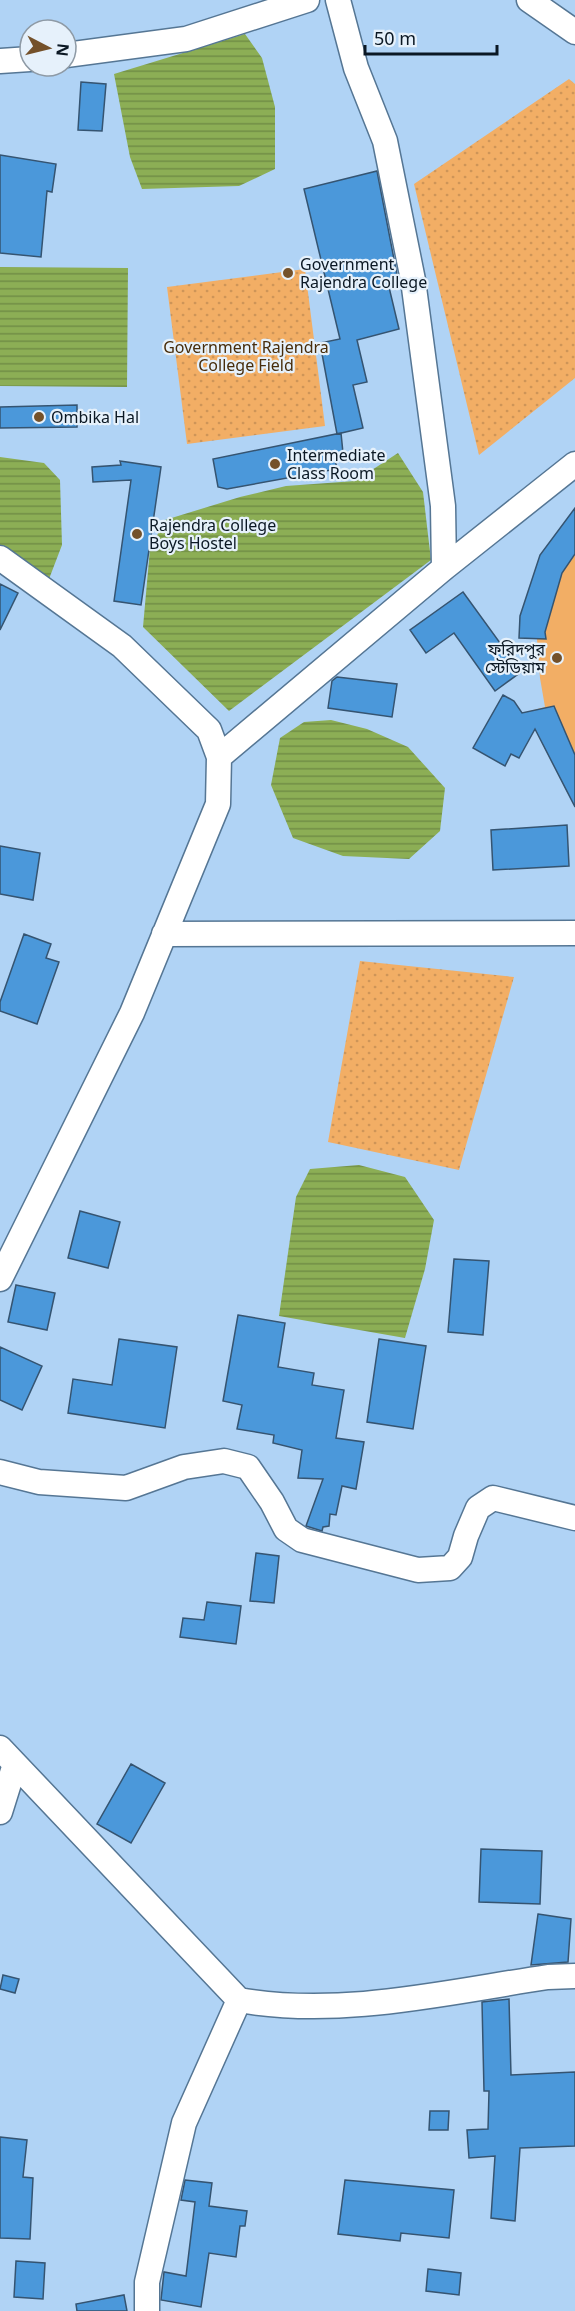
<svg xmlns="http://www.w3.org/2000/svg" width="575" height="2311" viewBox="0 0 575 2311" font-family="'Noto Sans','Noto Sans Bengali',sans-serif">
<defs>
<pattern id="park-dots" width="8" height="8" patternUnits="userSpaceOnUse" patternTransform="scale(1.5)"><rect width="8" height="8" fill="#f2ae65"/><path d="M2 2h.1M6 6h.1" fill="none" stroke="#ce9558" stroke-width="1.8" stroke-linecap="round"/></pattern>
<pattern id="water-rules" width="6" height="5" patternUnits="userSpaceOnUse" patternTransform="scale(1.5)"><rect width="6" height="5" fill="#8cae55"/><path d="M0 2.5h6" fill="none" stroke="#718d46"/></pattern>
</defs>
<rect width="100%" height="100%" fill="#b0d3f5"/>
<path fill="#f2ae65" d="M 575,508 L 575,800 L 568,794 L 526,712 L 545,707 L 540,678 L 537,639 L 519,638 L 520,616 L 540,555 Z"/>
<path fill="url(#park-dots)" d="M 569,79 L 575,84 L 575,378 L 479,455 L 414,184 Z
M 305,269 L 325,426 L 187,444 L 167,287 Z
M 360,961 L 514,977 L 459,1170 L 328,1142 Z"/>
<path fill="url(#water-rules)" d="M 245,34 L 262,58 L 275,107 L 275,169 L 239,186 L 142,189 L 130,157 L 114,74 Z
M 0,267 L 128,268 L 127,387 L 0,386 Z
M 398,453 L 423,492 L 431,560 L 229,711 L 143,627 L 150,549 L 165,520 L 240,497 L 286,486 L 355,481 Z
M 0,457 L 44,463 L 60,480 L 62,545 L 49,579 L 0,546 Z
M 331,720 L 367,729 L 408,747 L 445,788 L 440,831 L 409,859 L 343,856 L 293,838 L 271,785 L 280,738 L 304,722 Z
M 359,1165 L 405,1177 L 434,1220 L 425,1269 L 405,1338 L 279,1316 L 296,1197 L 310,1169 Z"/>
<path fill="#4b98da" stroke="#355471" stroke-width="1.5" d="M 81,82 L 106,84 L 102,131 L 78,130 Z
M 0,155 L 56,164 L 52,192 L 47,191 L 41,257 L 0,253 Z
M 377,171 L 398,280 L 388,283 L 399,329 L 357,340 L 367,382 L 353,385 L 363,428 L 337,434 L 320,343 L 340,339 L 304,189 Z
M 77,405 L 77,427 L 0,428 L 0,407 Z
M 341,433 L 343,453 L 334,455 L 337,469 L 227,489 L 218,487 L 213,459 Z
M 120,461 L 161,467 L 141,605 L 114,601 L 131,480 L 93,482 L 92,467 L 121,465 Z
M 575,508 L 575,554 L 562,573 L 545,632 L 546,639 L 519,638 L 520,616 L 540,555 Z
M 0,584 L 18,593 L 0,630 Z
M 463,592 L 521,672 L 495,691 L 454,633 L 426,653 L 410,630 Z
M 337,677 L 397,684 L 392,717 L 328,708 L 332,681 Z
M 503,695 L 514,701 L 522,713 L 554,706 L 575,755 L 575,807 L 535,729 L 519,758 L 511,754 L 505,766 L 473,748 Z
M 567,825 L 569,866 L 493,870 L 491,830 Z
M 0,846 L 40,853 L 33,900 L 0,894 Z
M 24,934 L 51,944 L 46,958 L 59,962 L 37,1024 L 0,1011 L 0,1002 Z
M 80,1211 L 120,1222 L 108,1268 L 68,1258 Z
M 454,1259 L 489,1261 L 483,1335 L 448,1332 Z
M 16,1285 L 55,1293 L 47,1330 L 8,1322 Z
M 238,1315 L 285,1323 L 278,1367 L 314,1373 L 312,1385 L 344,1390 L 336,1438 L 364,1442 L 356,1489 L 342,1486 L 336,1515 L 330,1514 L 329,1526 L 323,1527 L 322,1531 L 306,1526 L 323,1479 L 298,1478 L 302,1450 L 273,1443 L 274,1435 L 237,1429 L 242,1405 L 223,1401 Z
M 119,1339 L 177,1347 L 165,1428 L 68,1413 L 73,1379 L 112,1385 Z
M 379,1339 L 426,1346 L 413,1429 L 367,1422 Z
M 0,1347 L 42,1366 L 22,1410 L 0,1400 Z
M 256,1553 L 279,1556 L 274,1603 L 250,1601 Z
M 207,1602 L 241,1606 L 236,1644 L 180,1637 L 183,1618 L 204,1620 Z
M 131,1764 L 165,1783 L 131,1843 L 97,1824 Z
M 481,1849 L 542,1851 L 540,1904 L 479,1902 Z
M 538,1914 L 571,1919 L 568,1962 L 531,1965 Z
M 3,1975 L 19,1979 L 15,1993 L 0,1989 Z
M 509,1999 L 511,2075 L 575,2072 L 575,2146 L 520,2148 L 515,2221 L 491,2218 L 495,2156 L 469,2158 L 467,2130 L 488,2129 L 489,2091 L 484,2091 L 482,2002 Z
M 430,2111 L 449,2111 L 448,2130 L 429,2130 Z
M 0,2137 L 27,2140 L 23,2177 L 33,2178 L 30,2239 L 0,2238 Z
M 185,2180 L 212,2183 L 209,2206 L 247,2211 L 245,2226 L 240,2226 L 236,2257 L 209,2253 L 201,2307 L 161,2300 L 164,2272 L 186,2276 L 195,2202 L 181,2200 Z
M 345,2180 L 454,2190 L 449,2238 L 401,2233 L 400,2241 L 338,2234 Z
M 16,2261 L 45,2263 L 43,2299 L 14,2297 Z
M 428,2269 L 461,2273 L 459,2295 L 426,2291 Z
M 124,2295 L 127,2311 L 77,2311 L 76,2304 Z"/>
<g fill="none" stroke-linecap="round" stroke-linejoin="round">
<defs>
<path id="minor" d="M 338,0 L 356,68 L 385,141 L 413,280 L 443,506 L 444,568
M 529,0 L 575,32
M 66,55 L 186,39 L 307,0
M 0,61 L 30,59
M 0,558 L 122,646 L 209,730 L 219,757 L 218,804 L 132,1013 L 0,1279
M 219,757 L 444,568 L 575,464
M 164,934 L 575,933
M 0,1472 L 39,1482 L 126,1488 L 184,1467 L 224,1461 L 248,1467 L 272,1502 L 286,1529 L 302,1540 L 418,1570 L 450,1568 L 460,1557 L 466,1536 L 478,1508 L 493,1498 L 575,1518
M 0,1748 L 239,2000 C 341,2018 447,1992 548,1977 L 575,1976
M 0,1812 L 15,1764
M 147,2311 L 147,2282 L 184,2123 L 239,2000"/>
</defs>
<use href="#minor" stroke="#557694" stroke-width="27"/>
<use href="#minor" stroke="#fff" stroke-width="24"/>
</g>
<g fill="#74512a" stroke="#e6f1fb" stroke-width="2">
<circle cx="288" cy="273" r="6"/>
<circle cx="39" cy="417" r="6"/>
<circle cx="275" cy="464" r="6"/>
<circle cx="137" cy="534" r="6"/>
<circle cx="557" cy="658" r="6"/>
</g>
<g text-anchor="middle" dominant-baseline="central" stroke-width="4.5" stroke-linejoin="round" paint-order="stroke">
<g font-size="16" fill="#0b1824" stroke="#e6f1fb" text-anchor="start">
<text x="300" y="264">Government<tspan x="300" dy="18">Rajendra College</tspan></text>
<text x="51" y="417">Ombika Hal</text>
<text x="287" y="455">Intermediate<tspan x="287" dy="18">Class Room</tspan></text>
<text x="149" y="525">Rajendra College<tspan x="149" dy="18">Boys Hostel</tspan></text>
<text x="545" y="649" text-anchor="end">ফরিদপুর<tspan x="545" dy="18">স্টেডিয়াম</tspan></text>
</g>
<g font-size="16" fill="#482d0b" stroke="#e6f1fb">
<text x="246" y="347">Government Rajendra<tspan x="246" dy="18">College Field</tspan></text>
</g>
</g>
<g transform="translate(48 48) rotate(97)"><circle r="28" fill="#e6f1fb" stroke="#8e9aa5" stroke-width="1.5"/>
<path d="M0-4.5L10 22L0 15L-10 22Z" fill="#74512a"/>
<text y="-9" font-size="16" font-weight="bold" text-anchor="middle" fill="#0b1824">N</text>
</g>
<path d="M365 45v9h132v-9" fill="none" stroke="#0b1824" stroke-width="3"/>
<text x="374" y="45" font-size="18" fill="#0b1824" stroke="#e6f1fb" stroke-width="4.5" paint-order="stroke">50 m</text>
</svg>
